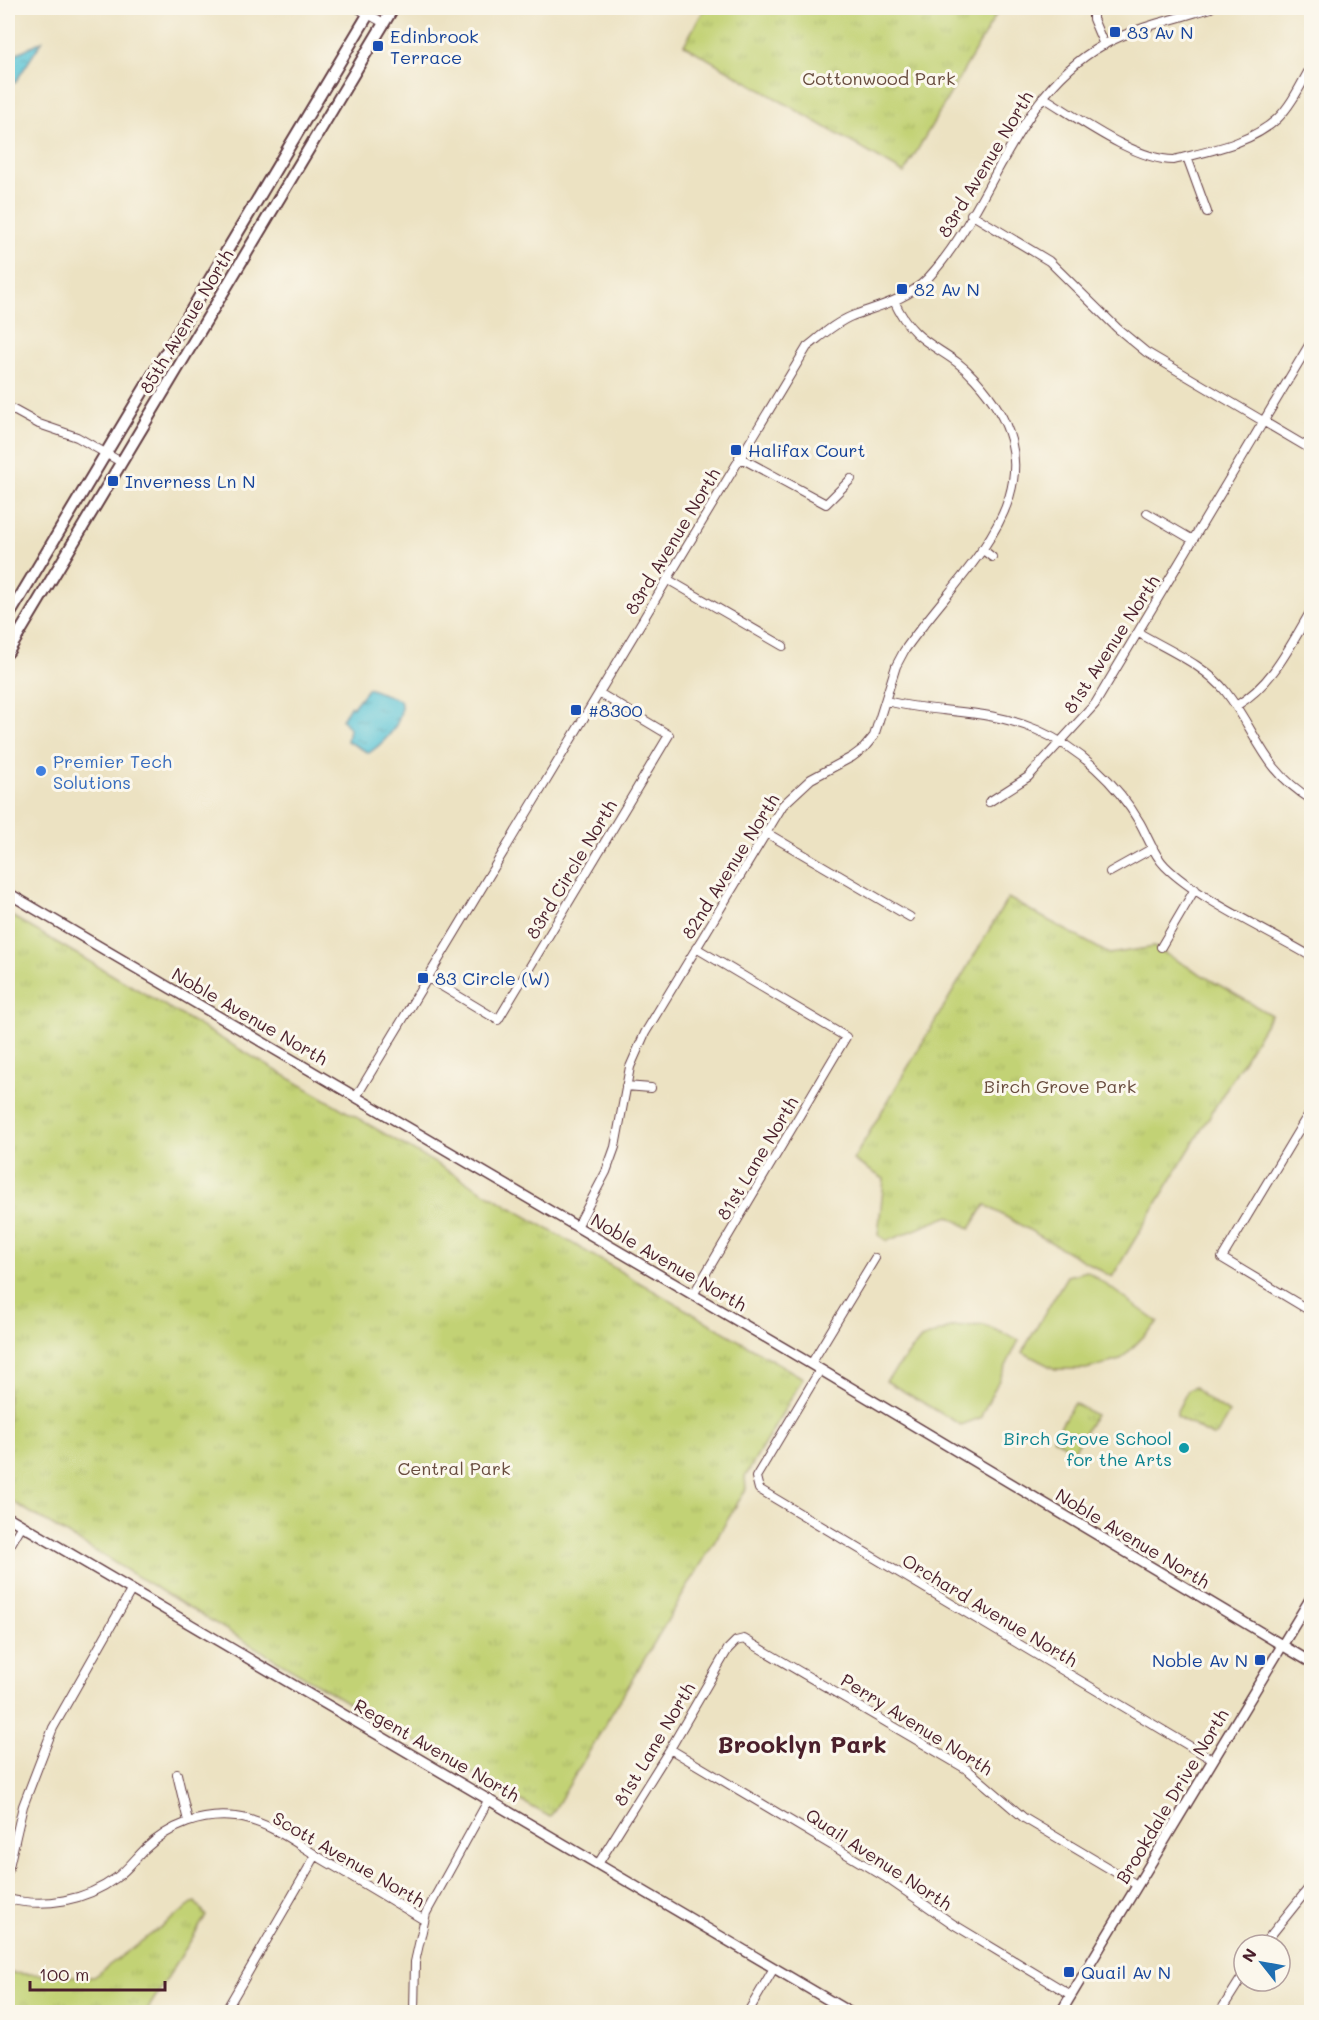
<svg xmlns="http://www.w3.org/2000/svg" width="1319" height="2020" viewBox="0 0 1319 2020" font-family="Mali,sans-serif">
<defs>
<pattern id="park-tufts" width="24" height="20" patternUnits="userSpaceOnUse" patternTransform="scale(1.5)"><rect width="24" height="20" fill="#c2d275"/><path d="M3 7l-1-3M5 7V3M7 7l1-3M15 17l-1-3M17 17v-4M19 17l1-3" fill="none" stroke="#a8b465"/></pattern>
<pattern id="water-ripples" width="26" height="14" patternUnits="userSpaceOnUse" patternTransform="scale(1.5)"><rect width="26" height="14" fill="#5ac4d6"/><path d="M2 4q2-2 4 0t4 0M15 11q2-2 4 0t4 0" fill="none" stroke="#4c9fae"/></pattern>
</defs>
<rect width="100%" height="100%" fill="#fbf7ec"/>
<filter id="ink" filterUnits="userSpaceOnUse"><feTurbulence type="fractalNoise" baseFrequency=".0167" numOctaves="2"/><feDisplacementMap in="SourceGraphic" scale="12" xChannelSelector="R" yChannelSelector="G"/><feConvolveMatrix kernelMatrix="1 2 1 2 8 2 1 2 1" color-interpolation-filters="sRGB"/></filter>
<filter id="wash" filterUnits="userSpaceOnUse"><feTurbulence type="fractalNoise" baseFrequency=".008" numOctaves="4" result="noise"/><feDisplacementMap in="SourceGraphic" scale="24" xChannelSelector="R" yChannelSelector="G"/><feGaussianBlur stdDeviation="1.35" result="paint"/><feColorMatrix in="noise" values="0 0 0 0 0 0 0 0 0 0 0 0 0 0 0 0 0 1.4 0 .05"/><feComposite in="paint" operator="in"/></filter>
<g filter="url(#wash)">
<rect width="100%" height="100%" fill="#ece2c2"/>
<path fill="#c2d275" stroke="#867850" stroke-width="1.5" d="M 1087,1271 L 1158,1322 L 1120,1360 L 1086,1369 L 1055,1369 L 1022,1352 L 1067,1276 Z
M 984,1325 L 1019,1340 L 980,1418 L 961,1425 L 886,1381 L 921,1339 L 953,1327 Z"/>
<path fill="url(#park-tufts)" stroke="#867850" stroke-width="1.5" d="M 705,8 L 1000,8 L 904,173 L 684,45 Z
M 1008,898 L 1109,954 L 1154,947 L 1271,1015 L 1112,1277 L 985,1205 L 970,1229 L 949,1216 L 887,1241 L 878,1235 L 884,1179 L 853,1160 Z
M 8,914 L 803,1378 L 745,1477 L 746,1489 L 550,1817 L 365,1713 L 8,1499 Z
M 1195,1387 L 1203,1396 L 1229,1413 L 1216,1436 L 1212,1436 L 1177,1416 L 1177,1411 L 1188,1390 Z
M 1074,1403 L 1095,1415 L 1074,1451 L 1053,1438 Z
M 195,1902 L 206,1916 L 146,2012 L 8,2012 L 8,1973 L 93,1977 Z"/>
<path fill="url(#water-ripples)" stroke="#527280" stroke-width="1.5" d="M 42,41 L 15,83 L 8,82 L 8,58 Z
M 368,688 L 400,700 C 406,721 385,742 369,753 L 347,741 L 349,728 L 342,720 L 350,706 L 353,707 Z"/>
</g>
<g filter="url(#ink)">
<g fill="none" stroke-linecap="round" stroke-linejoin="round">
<defs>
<path id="minor" d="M 357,8 L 384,23
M 1093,8 L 1093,19 L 1104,45
M 1043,97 C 1078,118 1134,160 1174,160 C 1208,151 1250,144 1277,119 C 1292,105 1302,82 1312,65
M 1187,157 L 1207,212
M 971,214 L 1049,261 L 1117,328 L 1146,352 L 1312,450
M 8,407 L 39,424 L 77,437 L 121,462
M 739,457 L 826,504 L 851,479
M 1147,513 L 1193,540
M 982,549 L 992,557
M 667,579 L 783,646
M 1139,633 C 1168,650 1205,665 1226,692 C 1259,735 1261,768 1312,800
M 886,701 C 937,714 987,708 1037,730 C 1079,748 1117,783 1140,823 C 1148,837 1153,854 1165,866 C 1199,900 1269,931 1312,957
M 1236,706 C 1273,684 1290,646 1312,609
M 989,802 L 1028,777 L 1095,704 L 1312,340
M 765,832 L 910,917
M 1110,872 L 1153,848
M 1161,947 L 1195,889
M 430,979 L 498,1020 L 669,735 L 599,693
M 626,1086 L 651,1088
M 356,1097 L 807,347 C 821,336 835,323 852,316 C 878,306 907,300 928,278 C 994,207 1014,94 1103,45 C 1136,27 1175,19 1211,8
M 1312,1121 L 1306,1118 L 1222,1258 L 1312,1312
M 577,1227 L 606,1172 L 615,1147 L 630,1067 L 645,1033 L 783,805 L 811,779 L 852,757 L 864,748 L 874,736 L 896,666 L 904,651 C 964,564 1073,486 975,379 C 945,345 916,349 894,301
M 693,1295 L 846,1037 L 696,948
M 811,1364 L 875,1258
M 820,1370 L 756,1477 L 759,1489 L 1213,1760
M 8,1549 L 22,1525
M 670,1749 L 885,1877 L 953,1924 L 1071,1995
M 177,1774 L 188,1821
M 598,1864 L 670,1749 L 728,1649 L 736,1641 L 744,1639 L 968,1770 L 1024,1818 L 1137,1885
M 8,1871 L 23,1806 L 53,1728 L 132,1589
M 8,1899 C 44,1908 85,1901 116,1878 C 127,1870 135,1859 145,1849 C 170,1825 202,1813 236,1817 C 268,1821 296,1843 322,1859 C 356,1879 390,1899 424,1920
M 1263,1945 L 1312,1884
M 225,2012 L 316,1855
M 414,2012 L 415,1962 L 426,1913 L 489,1799
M 748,2012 L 774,1968
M 1220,2012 L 1244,1974"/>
<path id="tertiary" d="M 8,893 L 811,1364 L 1312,1663
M 8,1517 L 849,2012
M 1061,2012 L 1312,1596"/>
<path id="secondary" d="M 8,617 L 372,8
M 8,652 L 393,8"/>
</defs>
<use href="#minor" stroke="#623c42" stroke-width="10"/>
<use href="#tertiary" stroke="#623c42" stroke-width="12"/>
<use href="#secondary" stroke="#623c42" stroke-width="14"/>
<use href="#minor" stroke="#fff" stroke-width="8"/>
<use href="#tertiary" stroke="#fff" stroke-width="9"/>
<use href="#secondary" stroke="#fff" stroke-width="10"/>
</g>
</g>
<g fill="#1a4fb4" stroke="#fbf7ec" stroke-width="2">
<rect x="1109" y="26" width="12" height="12" rx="3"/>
<rect x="372" y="40" width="12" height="12" rx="3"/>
<rect x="896" y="283" width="12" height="12" rx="3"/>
<rect x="730" y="444" width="12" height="12" rx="3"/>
<rect x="107" y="475" width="12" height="12" rx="3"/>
<rect x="570" y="704" width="12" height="12" rx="3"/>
<rect x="417" y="972" width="12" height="12" rx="3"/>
<rect x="1254" y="1654" width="12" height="12" rx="3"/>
<rect x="1063" y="1966" width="12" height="12" rx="3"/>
</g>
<circle fill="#3f7fe0" stroke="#fbf7ec" stroke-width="2" cx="41" cy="771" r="6"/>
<circle fill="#0f9aa8" stroke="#fbf7ec" stroke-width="2" cx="1184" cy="1448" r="6"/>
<g text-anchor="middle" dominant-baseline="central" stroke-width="6" stroke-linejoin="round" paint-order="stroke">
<g font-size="18" fill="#164399" stroke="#fbf7ec" text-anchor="start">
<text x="1127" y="32">83 Av N</text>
<text x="390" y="36">Edinbrook<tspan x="390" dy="21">Terrace</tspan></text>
<text x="914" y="289">82 Av N</text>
<text x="748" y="450">Halifax Court</text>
<text x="125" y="481">Inverness Ln N</text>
<text x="588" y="710">#8300</text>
<text x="435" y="978">83 Circle (W)</text>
<text x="1248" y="1660" text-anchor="end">Noble Av N</text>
<text x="1081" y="1972">Quail Av N</text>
</g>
<g font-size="18" fill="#684c3e" stroke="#fbf7ec">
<text x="879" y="78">Cottonwood Park</text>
<text x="1060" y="1086">Birch Grove Park</text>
<text x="454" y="1468">Central Park</text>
</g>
<g font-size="18" fill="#4a1f2b" stroke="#fbf7ec">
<text transform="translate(985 164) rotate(-59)">83rd Avenue North</text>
<text transform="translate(186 321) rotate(-59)">85th Avenue North</text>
<text transform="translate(672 541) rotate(-59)">83rd Avenue North</text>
<text transform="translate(1111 644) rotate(-57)">81st Avenue North</text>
<text transform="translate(730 866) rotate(-58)">82nd Avenue North</text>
<text transform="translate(571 869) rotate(-59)">83rd Circle North</text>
<text transform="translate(250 1016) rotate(30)">Noble Avenue North</text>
<text transform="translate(757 1158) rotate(-59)">81st Lane North</text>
<text transform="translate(669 1262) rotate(30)">Noble Avenue North</text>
<text transform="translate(1133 1538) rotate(31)">Noble Avenue North</text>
<text transform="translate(990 1610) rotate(31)">Orchard Avenue North</text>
<text transform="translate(917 1724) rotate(32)">Perry Avenue North</text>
<text transform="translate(654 1744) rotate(-59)">81st Lane North</text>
<text transform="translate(437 1750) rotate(30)">Regent Avenue North</text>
<text transform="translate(1172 1796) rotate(-59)">Brookdale Drive North</text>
<text transform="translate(349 1859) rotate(30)">Scott Avenue North</text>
<text transform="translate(879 1859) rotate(33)">Quail Avenue North</text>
</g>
<g font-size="18" fill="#366cbe" stroke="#fbf7ec" text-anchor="start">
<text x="53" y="761">Premier Tech<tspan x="53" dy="21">Solutions</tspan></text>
</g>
<g font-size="18" fill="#0d838f" stroke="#fbf7ec" text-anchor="end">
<text x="1172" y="1438">Birch Grove School<tspan x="1172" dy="21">for the Arts</tspan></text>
</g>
<g font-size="24" font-weight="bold" fill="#4a1f2b" stroke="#fbf7ec">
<text x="802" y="1743">Brooklyn Park</text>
</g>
</g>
<rect width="1319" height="2020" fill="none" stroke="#fbf7ec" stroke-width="30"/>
<g transform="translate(1262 1963) rotate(301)"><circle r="28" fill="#fbf7ec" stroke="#b4a19f" stroke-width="1.5"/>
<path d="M0-4.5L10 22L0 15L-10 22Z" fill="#1f6fb2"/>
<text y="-9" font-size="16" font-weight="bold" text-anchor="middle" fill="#4a1f2b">N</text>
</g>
<path d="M30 1981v9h135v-9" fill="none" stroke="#4a1f2b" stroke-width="3"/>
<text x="39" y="1981" font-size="18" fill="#4a1f2b" stroke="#fbf7ec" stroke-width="4.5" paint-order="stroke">100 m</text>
</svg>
